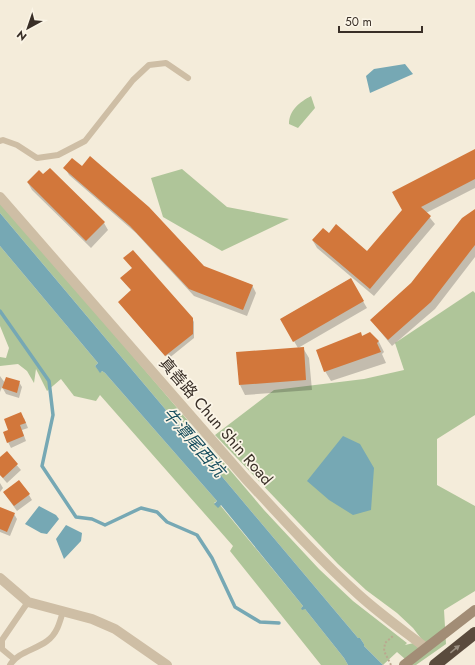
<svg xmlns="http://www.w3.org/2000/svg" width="475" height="665" viewBox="0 0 475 665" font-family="Jost,'Noto Sans TC',sans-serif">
<rect width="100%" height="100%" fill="#f4ecda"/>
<path fill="#afc599" d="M 311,96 L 315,108 L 298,128 L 289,124 C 289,110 300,102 311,96 Z
M 182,169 L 227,207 L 289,219 L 222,251 L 163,217 L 151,178 Z
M 0,200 L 264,510 L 319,569 L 353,601 L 407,643 L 405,645 L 423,641 L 413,628 L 397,613 L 366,590 L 338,564 L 215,435 L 274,390 L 364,379 L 404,370 L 395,343 L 473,291 L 475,293 L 475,415 L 437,439 L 437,485 L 475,506 L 475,591 L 444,610 L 446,644 L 416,665 L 412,665 L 397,652 L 383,665 L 364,646 L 364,644 L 360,638 L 358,638 L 0,213 Z
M 0,246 L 98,363 L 95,366 L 100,372 L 102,371 L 105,373 L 217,501 L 214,503 L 220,505 L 303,606 L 301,608 L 305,609 L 344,658 L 348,665 L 321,665 L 230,551 L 233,546 L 100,395 L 96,401 L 74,396 L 61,379 L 47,391 L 36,369 L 34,383 L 27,371 L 18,364 L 0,366 L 0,357 L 6,358 L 9,348 L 0,326 Z"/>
<path fill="#76a8b4" d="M 405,64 L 413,74 L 370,93 L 366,76 L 374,69 Z
M 0,213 L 358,638 L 360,638 L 364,644 L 364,646 L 383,665 L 348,665 L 344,658 L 305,609 L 302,610 L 301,608 L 303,606 L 221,505 L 218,508 L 214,504 L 217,501 L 105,373 L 102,371 L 100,373 L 95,366 L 98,363 L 0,246 Z
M 343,436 L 360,444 L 374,468 L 371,510 L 353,515 L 329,500 L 307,481 Z
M 39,506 L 56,515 L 59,519 L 47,534 L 41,533 L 25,524 Z
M 66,525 L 82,533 L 81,541 L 64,559 L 56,539 Z"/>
<path fill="#0003" d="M 475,150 L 475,188 L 426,213 L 435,224 L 374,296 L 317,248 L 313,241 L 329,234 L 367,252 Z
M 65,168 L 203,267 L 252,285 L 256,293 L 247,316 L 194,296 L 136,233 L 69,175 Z
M 50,169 L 104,223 L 108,230 L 91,248 L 32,190 L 28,183 L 43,176 Z
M 475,210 L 475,257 L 435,309 L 392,346 L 371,320 L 412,284 Z
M 350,279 L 367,308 L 298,348 L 281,319 Z
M 123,281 L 192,318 L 194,322 L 194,338 L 168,359 L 121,305 L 132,291 Z
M 360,333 L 363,337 L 370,334 L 379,342 L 384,352 L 382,354 L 386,363 L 331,381 L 325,371 Z
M 303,348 L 309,358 L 312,390 L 245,395 L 240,385 Z
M 0,376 L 5,383 L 19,382 L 22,387 L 19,398 L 6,394 L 2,387 L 0,392 Z
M 24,418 L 28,428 L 22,430 L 26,441 L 11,448 L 8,442 L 9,430 Z
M 6,453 L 21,470 L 7,483 L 0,475 L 0,458 Z
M 0,483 L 3,488 L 0,492 Z
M 4,493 L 29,495 L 32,500 L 17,511 Z
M 0,508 L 14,514 L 17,519 L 10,536 L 0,532 Z"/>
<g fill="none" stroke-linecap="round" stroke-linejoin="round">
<path stroke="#76a8b4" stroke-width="3.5" d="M 0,311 L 49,381 L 53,415 L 42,466 L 76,517 L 92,519 L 105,525 L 141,508 L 157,512 L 167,522 L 197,535 L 212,558 L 235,607 L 260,622 L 279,623"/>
</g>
<path fill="#d2773b" d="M 475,149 L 475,179 L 421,207 L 431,216 L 370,289 L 312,240 L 323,228 L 329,233 L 336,224 L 367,251 L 402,210 L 392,192 Z
M 90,156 L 149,207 L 204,266 L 253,285 L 243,310 L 189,289 L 130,226 L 63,168 L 72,158 L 82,166 Z
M 50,168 L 105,222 L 86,241 L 27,182 L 39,170 L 43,174 Z
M 475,209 L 475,245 L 431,302 L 388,340 L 370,320 L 411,283 L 462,218 Z
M 133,250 L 193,318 L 193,334 L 165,356 L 118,302 L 131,290 L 120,278 L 132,268 L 123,258 Z
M 351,278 L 364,301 L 293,342 L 280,319 Z
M 361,332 L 362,336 L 370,332 L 379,341 L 377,343 L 381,352 L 324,372 L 316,350 Z
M 304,347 L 306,380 L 239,385 L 236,352 Z
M 6,377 L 20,381 L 17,393 L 2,388 Z
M 21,412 L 26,423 L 20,425 L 24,436 L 7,443 L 3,432 L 8,430 L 4,419 Z
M 7,451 L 18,464 L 3,478 L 0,475 L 0,457 Z
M 19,480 L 30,494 L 14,506 L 3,492 Z
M 0,507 L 15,513 L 7,532 L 0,529 Z"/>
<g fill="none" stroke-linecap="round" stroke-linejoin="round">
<path stroke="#baa88f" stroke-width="2" stroke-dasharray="2 2" stroke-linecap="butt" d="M 391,665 L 384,651 L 385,643 L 393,636"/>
<path stroke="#cebea5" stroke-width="6" d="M 0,141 L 3,140 L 17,145 L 37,158 L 58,155 L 85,141 L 133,80 L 149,65 L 166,63 L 188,78
M 14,659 L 2,649 L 2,640 L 28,602
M 10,665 C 18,652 35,650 47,641 C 57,634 60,622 63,611"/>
<path stroke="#cebea5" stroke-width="10" d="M 0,197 L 245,478 C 282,518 319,559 359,595 C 380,614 404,631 426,648
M 0,578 L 28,602 L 92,619 L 115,629 L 167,665"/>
<path stroke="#a28d76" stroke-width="10" d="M 404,665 L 475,610"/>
<path stroke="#5a4b3d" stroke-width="12" d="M 435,665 L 475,633"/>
</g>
<defs><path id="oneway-solid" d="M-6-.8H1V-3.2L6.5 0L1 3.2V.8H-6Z"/></defs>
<use fill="#9a8f81" href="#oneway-solid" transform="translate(455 649) rotate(-39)"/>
<g text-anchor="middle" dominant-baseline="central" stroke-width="3.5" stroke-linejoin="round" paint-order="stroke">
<g font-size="16" fill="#392f27" stroke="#fbf5e7">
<text transform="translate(216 421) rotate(49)">真善路 Chun Shin Road</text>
</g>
<g font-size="17" font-style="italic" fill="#184f5e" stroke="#fbf5e7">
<text transform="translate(194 442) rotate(49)">牛潭尾西坑</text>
</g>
</g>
<g transform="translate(28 28) rotate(220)" stroke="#fbf5e7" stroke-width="3" paint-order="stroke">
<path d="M0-3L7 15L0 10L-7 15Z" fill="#392f27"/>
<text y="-6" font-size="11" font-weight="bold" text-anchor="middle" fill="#392f27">N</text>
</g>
<path d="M339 26v6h83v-6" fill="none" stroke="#392f27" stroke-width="2"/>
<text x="345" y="26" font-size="12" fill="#392f27" stroke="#fbf5e7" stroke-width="3" paint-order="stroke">50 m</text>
</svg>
